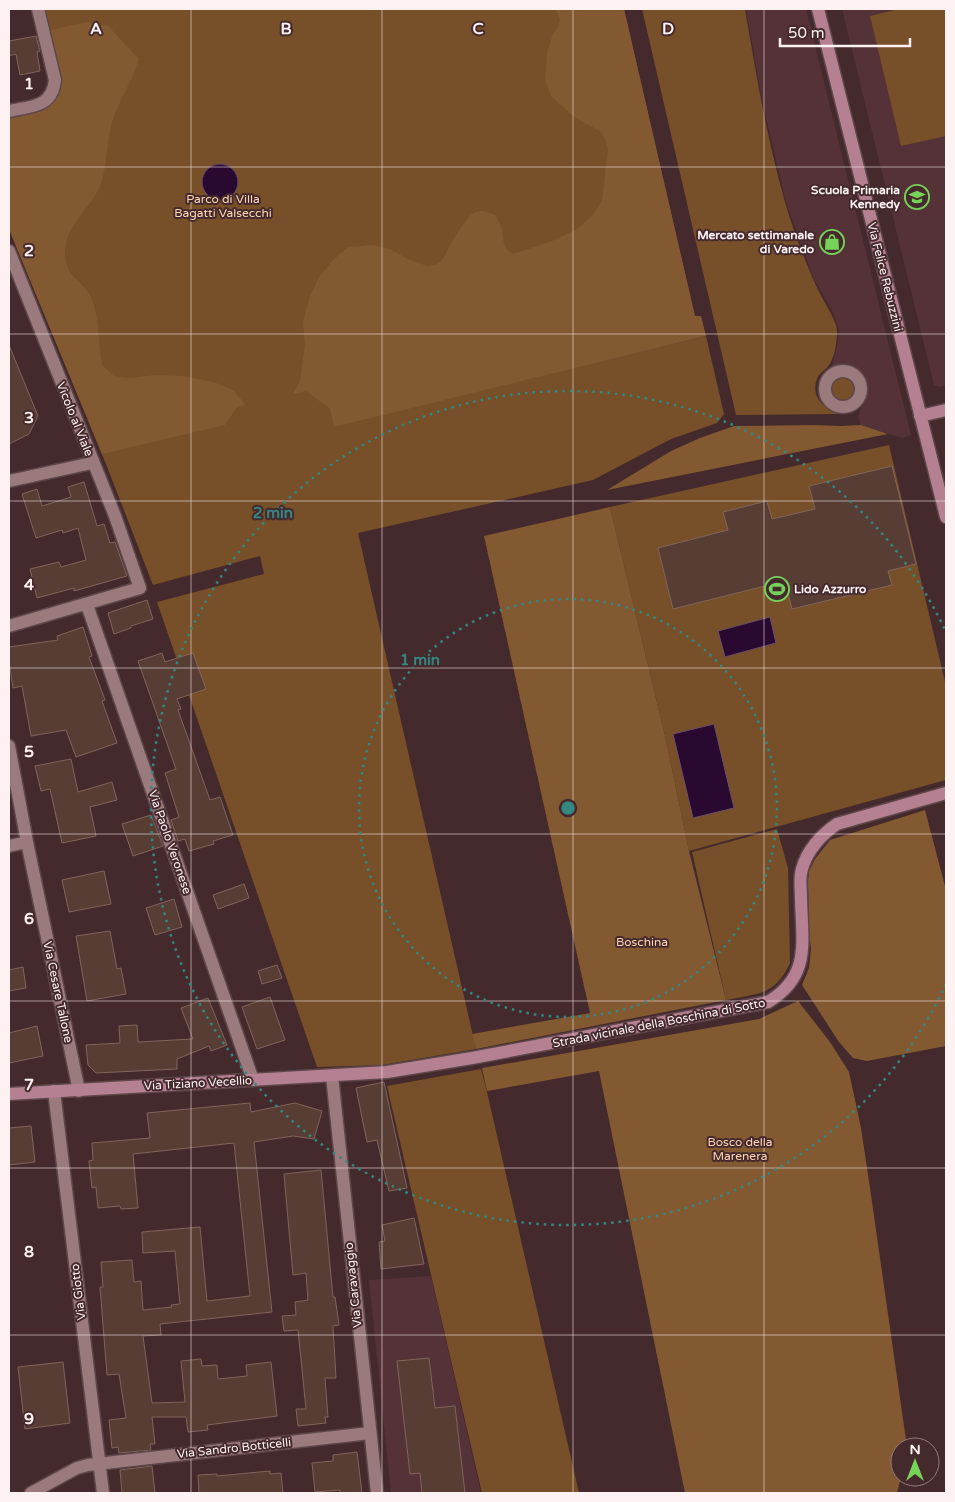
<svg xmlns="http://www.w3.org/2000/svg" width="955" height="1502" viewBox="0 0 955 1502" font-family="'Varela Round',sans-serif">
<rect width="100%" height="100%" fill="#452a2d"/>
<path fill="#543237" d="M 746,9 L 806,9 L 911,435 L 902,438 L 861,425 L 858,417 L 866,390 L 865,380 L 853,367 L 832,365 L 838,342 L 839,329 L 831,308 L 815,282 L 786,202 L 763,105 Z
M 842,9 L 946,9 L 946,385 L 940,387 L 934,385 Z
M 431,1276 L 481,1493 L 391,1493 L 369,1280 Z"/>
<path fill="#774f28" d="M 42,9 L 624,9 L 695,317 L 329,408 L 334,426 L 706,336 L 724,414 L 717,423 L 671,439 L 593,480 L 358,533 L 476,1049 L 382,1065 L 317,1067 L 157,602 L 264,574 L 260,556 L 153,585 L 106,464 L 9,229 L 9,117 C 31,112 54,112 60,87 Z
M 642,9 L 745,9 C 756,74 767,139 785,202 C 793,229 803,256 814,281 C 820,296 830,309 836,325 C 839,333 835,358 829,365 C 826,370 819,373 817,379 C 810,397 825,411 842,412 L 841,414 L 736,415 Z
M 899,9 L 946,9 L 946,136 L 901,146 L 870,16 Z
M831 388a12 12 0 1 1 24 0a12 12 0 1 1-24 0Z
M 889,445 L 946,686 L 946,780 L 689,851 L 666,740 L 610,507 Z
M 777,829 L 788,868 L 790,963 C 775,996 758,993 726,1000 L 692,852 Z
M 481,1069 L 487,1092 L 579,1493 L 482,1493 L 387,1086 Z"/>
<path fill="#835931" d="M 556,9 L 624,9 L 695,316 L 701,316 L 706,336 L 334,427 L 329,408 L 306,391 L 293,394 L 300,381 L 305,345 L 303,322 L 310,296 L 319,277 L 333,260 L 348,247 L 372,245 L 390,249 L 408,259 L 427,266 L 435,265 L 442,260 C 449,249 464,216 476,212 C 483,209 489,213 495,215 C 498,220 501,225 502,230 C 504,241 502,248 513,254 L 552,241 L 577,229 L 592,216 L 602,201 L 608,149 L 605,139 L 601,132 L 573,116 L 551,96 L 545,79 L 547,52 L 553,34 L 558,27 L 560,20 Z
M 86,22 L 108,26 L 139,59 C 136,67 133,76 129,84 C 123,96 116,109 112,122 C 105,146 109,174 95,196 C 84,213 65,230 65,252 C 65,278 82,279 91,297 C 100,317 98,343 102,365 L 114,376 L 130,378 L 155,375 L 181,376 L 214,382 L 233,390 L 246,405 L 237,407 L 225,425 L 102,454 L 9,229 L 9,117 C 30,112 63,110 60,81 L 47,31 Z
M 814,425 L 840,426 L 861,425 L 888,434 L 607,490 L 671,451 L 700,438 L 734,426 Z
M 610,507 L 666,740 L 689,851 L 726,1000 L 476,1049 L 472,1034 L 590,1013 L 484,536 Z
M 925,810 L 946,890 L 946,1046 L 867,1061 L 853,1058 L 839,1042 L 802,985 L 809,968 L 811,949 L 809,931 L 808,882 L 809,871 L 815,859 L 830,840 Z
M 798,1001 L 830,1042 L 849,1072 L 861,1128 L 870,1188 L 907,1447 L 900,1447 L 900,1477 L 901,1477 L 897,1493 L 685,1493 L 599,1071 L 487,1091 L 482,1068 L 759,1019 Z"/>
<path fill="#29092f" stroke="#694f6a" d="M202 182a18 18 0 1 1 36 0a18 18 0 1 1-36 0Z
M 770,617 L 776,643 L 725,657 L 718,631 Z
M 714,724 L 734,808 L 693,818 L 673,734 Z"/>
<path fill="#583d35" stroke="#81645b" d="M 36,36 L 40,51 L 37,52 L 40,71 L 20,75 L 16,54 L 9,56 L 9,41 Z
M 9,345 L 38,416 L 29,434 L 9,444 Z
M 892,466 L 916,564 L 888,571 L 892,585 L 792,609 L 785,581 L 673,609 L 658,548 L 728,530 L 723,512 L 767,501 L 772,519 L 815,509 L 809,486 Z
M 84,482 L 97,526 L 104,524 L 110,543 L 115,542 L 127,576 L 74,591 L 74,588 L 37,598 L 30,569 L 59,562 L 61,567 L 86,560 L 78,528 L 63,533 L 62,530 L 36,538 L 22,494 L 37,489 L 42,506 L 71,497 L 68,487 Z
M 147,600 L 153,619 L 131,626 L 131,628 L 114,634 L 108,613 Z
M 83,627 L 92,656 L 89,657 L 105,700 L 102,701 L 117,743 L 76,757 L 66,730 L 31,736 L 22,686 L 13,688 L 9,660 L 9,647 L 58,640 L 57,636 Z
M 162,653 L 165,662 L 193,653 L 206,689 L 177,699 L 181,709 L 178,710 L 210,800 L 220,797 L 233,835 L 213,841 L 214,844 L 189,851 L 185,839 L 178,841 L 171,820 L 179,817 L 165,773 L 176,769 L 138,661 Z
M 71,759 L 78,792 L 112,782 L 117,800 L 90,807 L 96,836 L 62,843 L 50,789 L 41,791 L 35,766 Z
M 151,815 L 163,846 L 133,856 L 122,824 Z
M 104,871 L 111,904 L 69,912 L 62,880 Z
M 244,884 L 249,898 L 218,909 L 213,895 Z
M 174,899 L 182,927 L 155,935 L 146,908 Z
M 110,931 L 117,969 L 121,968 L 126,994 L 87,1001 L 76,936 Z
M 277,965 L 282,978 L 262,984 L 258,971 Z
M 23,967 L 26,988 L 9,991 L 9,970 Z
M 270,997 L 285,1040 L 257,1049 L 242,1007 Z
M 208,998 L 227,1045 L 211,1051 L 209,1046 L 177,1059 L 177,1069 L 96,1073 L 88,1065 L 86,1045 L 120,1043 L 119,1026 L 137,1025 L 138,1042 L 193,1039 L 181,1008 Z
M 37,1026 L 43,1056 L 9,1063 L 9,1033 Z
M 384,1082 L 407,1188 L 389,1191 L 377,1140 L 367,1142 L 356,1088 Z
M 250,1103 L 251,1112 L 295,1103 L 322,1111 L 314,1139 L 293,1136 L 254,1142 L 272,1312 L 160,1324 L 161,1335 L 143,1336 L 152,1403 L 185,1402 L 181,1361 L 201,1359 L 202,1366 L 217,1365 L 218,1379 L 247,1376 L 246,1365 L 271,1362 L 277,1416 L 207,1425 L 208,1430 L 188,1432 L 186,1417 L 152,1417 L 155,1444 L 150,1444 L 151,1450 L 119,1453 L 118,1447 L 112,1448 L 109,1420 L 126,1418 L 119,1374 L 107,1375 L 100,1287 L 103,1287 L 101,1262 L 132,1260 L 134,1282 L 141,1281 L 143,1310 L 172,1307 L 171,1305 L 180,1304 L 175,1251 L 143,1253 L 142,1232 L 200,1227 L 207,1301 L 250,1296 L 234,1143 L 133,1154 L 138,1208 L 121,1209 L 120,1206 L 98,1208 L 96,1187 L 92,1188 L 89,1161 L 93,1160 L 92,1143 L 150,1138 L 147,1113 Z
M 31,1126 L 35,1162 L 9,1165 L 9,1128 Z
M 321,1170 L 333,1297 L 335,1297 L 339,1325 L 333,1326 L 336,1378 L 325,1378 L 328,1417 L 325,1417 L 326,1423 L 298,1426 L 296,1409 L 306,1409 L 298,1330 L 284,1331 L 282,1316 L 296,1315 L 295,1302 L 308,1300 L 306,1273 L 293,1275 L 284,1174 Z
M 414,1218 L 424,1264 L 381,1269 L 379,1242 L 385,1241 L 382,1225 Z
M 429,1358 L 435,1408 L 455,1406 L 465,1493 L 422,1493 L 420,1473 L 410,1474 L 397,1361 Z
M 63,1362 L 70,1423 L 25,1429 L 18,1367 Z
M 357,1452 L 362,1493 L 340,1493 L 340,1490 L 315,1492 L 312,1463 L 333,1461 L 333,1455 Z
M 152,1466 L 155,1493 L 122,1493 L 120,1470 Z
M 270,1471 L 270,1474 L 281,1473 L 283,1493 L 199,1493 L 198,1475 L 217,1474 L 217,1476 Z"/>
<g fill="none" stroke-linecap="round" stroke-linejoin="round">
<defs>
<path id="street" d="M 9,111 C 31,106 52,108 55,80 L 38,9
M 9,251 L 115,516 L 140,588 L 9,626
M825 389a18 18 0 1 1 36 0a18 18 0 1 1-36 0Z
M 9,481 L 92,463
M 87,605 L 253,1080
M 9,746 L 27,842 L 79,1091
M 9,846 L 27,842
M 332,1076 L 377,1493
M 54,1091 L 103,1493
M 31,1493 L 77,1468 L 88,1465 L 370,1433"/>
<path id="secondary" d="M 818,9 L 946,517
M 920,416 L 946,410
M 9,1094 L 387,1072 L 472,1058 L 768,1002 C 811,976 802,943 801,899 C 801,889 799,878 802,869 C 807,850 822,834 837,824 L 946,793"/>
</defs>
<use href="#street" stroke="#5d474a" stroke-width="15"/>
<use href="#secondary" stroke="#5d474a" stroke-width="15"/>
<use href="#street" stroke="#9b7a7d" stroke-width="12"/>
<use href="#secondary" stroke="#b68093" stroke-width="12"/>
</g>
<path fill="none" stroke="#fdf1f2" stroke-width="1" stroke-opacity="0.55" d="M 191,9 L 191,1493M 382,9 L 382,1493M 573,9 L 573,1493M 764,9 L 764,1493M 9,167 L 946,167M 9,334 L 946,334M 9,501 L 946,501M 9,668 L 946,668M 9,834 L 946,834M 9,1001 L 946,1001M 9,1168 L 946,1168M 9,1335 L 946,1335"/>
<g fill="none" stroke="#338882" stroke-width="2.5" stroke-dasharray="2.5 5">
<circle cx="568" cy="808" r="209"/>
<path d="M946 984A417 417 0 1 1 946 632"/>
</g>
<defs>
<symbol id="school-ring" viewBox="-11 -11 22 22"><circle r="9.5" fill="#452a2d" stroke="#77d25a" stroke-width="1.5"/><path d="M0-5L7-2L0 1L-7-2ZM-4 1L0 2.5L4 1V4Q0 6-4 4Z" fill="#77d25a"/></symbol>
<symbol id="shop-ring" viewBox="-11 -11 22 22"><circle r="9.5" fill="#452a2d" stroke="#77d25a" stroke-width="1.5"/><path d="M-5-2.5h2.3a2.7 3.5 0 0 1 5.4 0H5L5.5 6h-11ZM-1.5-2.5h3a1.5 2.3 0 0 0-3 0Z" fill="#77d25a"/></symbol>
<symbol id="stadium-ring" viewBox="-11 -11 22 22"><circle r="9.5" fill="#452a2d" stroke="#77d25a" stroke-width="1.5"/><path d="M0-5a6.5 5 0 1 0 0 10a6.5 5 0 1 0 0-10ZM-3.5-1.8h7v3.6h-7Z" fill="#77d25a"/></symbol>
</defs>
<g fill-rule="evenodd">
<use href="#school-ring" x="903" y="183" width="28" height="28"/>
<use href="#shop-ring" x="818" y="228" width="28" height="28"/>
<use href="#stadium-ring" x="763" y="575" width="28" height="28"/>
</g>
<g text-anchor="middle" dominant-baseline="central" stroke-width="4" stroke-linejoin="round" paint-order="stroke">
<g font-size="12" font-weight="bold" fill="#fdf1f2" stroke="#452a2d" text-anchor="end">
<text x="900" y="190">Scuola Primaria<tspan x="900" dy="14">Kennedy</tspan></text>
<text x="814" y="235">Mercato settimanale<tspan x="814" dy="14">di Varedo</tspan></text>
<text x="794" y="589" text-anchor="start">Lido Azzurro</text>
</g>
<g font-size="12" fill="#ffd6b3" stroke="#452a2d">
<text x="223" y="199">Parco di Villa<tspan x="223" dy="14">Bagatti Valsecchi</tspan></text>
<text x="642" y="942">Boschina</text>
<text x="740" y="1142">Bosco della<tspan x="740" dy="14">Marenera</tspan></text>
</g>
<g font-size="12" fill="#fdf1f2" stroke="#452a2d">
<text transform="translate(885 277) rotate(76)">Via Felice Rebuzzini</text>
<text transform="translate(75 419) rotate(68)">Vicolo al Viale</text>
<text transform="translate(170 842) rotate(71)">Via Paolo Veronese</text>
<text transform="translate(58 992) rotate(78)">Via Cesare Tallone</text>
<text transform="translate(659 1023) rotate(-11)">Strada vicinale della Boschina di Sotto</text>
<text transform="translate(198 1083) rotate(-3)">Via Tiziano Vecellio</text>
<text transform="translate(353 1285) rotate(-96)">Via Caravaggio</text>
<text transform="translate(78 1292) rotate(-97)">Via Giotto</text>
<text transform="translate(234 1448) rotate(-6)">Via Sandro Botticelli</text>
</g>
</g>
<g font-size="16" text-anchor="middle" font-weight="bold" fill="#fdf1f2" stroke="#452a2d" stroke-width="4" stroke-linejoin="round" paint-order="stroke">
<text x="96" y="34">A</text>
<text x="286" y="34">B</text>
<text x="478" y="34">C</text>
<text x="668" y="34">D</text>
<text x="29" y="89">1</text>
<text x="29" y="256">2</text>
<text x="29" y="423">3</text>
<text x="29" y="590">4</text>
<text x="29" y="757">5</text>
<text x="29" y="924">6</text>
<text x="29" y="1090">7</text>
<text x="29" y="1257">8</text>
<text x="29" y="1424">9</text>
</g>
<circle cx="568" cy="808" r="8" fill="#338882" stroke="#452a2d" stroke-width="2.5"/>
<g font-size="15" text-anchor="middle" font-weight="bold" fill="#338882" stroke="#452a2d" stroke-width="4" stroke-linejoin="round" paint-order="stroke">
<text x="273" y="518">2 min</text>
<text x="420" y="665">1 min</text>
</g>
<rect width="955" height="1502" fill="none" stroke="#fdf1f2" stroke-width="20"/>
<g transform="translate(915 1462)"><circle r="24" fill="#452a2d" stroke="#8f7a7c"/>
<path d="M0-4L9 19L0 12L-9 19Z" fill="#77d25a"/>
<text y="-8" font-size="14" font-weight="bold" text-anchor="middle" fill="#fdf1f2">N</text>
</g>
<path d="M780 38v8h130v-8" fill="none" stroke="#fdf1f2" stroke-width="2.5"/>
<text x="788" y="38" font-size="15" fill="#fdf1f2" stroke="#452a2d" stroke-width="4" paint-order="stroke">50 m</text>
</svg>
